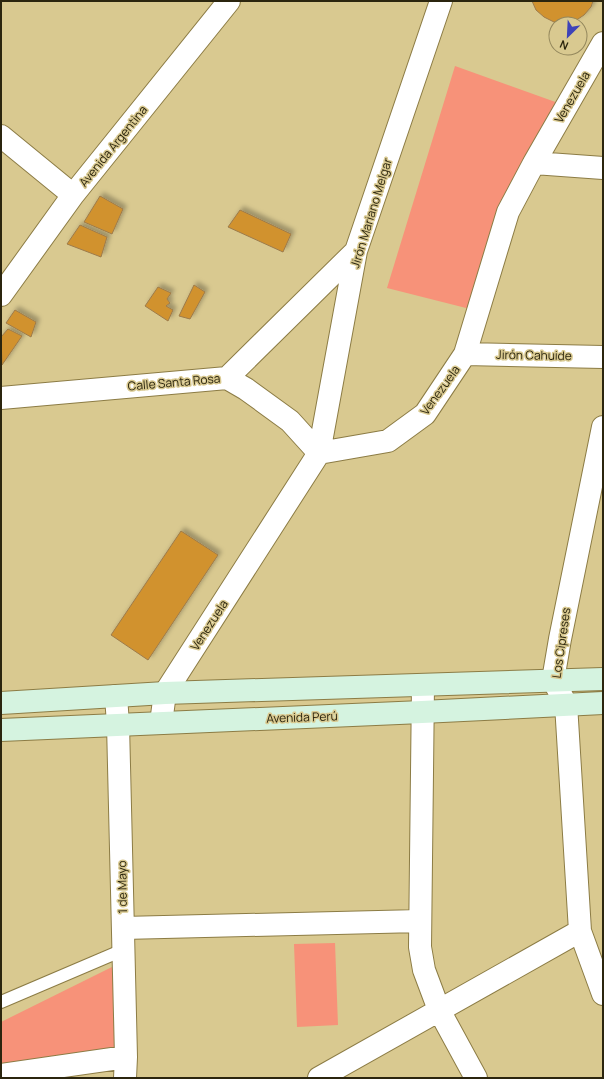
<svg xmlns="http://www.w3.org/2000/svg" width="604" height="1079" viewBox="0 0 604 1079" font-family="Manrope,sans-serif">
<defs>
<filter id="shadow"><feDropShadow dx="3.5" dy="-3.5" stdDeviation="2" flood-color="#0004"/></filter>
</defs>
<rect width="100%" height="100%" fill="#d9c990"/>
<path fill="#f79279" d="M 455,66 L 561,104 L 470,309 L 387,288 Z
M 335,943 L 338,1025 L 297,1027 L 294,944 Z
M 116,965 L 119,1047 L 1,1064 L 1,1022 Z"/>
<path fill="#d1922e" stroke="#9d7b4b" filter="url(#shadow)" d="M 532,1 L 593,1 L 591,7 L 584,15 L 575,21 L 564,23 L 554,22 L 544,17 L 536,10 Z
M 100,196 L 123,209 L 112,234 L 84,222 Z
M 240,210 L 291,234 L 283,252 L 228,227 Z
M 80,225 L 107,237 L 101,257 L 67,244 Z
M 194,285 L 205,292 L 190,319 L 179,316 Z
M 158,287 L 171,293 L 167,299 L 170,303 L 166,306 L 173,310 L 168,321 L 145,306 Z
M 15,310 L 36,322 L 31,337 L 6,323 Z
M 8,329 L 22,336 L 2,365 L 1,337 Z
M 181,531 L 218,555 L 148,660 L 111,635 Z"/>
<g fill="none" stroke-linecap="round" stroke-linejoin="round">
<defs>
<path id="lane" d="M 1,1002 L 123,950"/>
<path id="street" d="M 1,136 L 73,195
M 534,163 L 603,168
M 1,295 L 73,195 L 229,1
M 465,354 L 603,357
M 227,378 L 356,251
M 1,398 L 227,378 L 246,389 L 290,421 L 319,453
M 603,427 L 560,639 L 553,680 L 566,704 L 580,931 L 603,994
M 319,453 L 388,441 L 425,414 L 465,354 L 508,212 L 534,163 L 603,43
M 423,685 L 420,947 L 424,970 L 439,1010 L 476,1078
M 116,696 L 118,724 L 126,1057 L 125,1078
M 161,723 L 165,693 L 319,453 L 356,251 L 441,1
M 123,928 L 420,921
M 1,1075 L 126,1057
M 319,1078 L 580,931"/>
<path id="secondary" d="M 1,703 L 165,693 L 603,679
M 1,730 L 422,712 L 603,703"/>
</defs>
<use href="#lane" stroke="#8c7c45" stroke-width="14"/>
<use href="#street" stroke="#8c7c45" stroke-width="24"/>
<use href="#secondary" stroke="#8c7c45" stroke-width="24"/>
<use href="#lane" stroke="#fff" stroke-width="12"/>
<use href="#street" stroke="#fff" stroke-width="22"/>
<use href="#secondary" stroke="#d5f3e0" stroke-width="22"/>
</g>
<g text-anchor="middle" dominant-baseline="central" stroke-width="3" stroke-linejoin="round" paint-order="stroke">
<g font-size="12" fill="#2b250e" stroke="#d9c990">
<text transform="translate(572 97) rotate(-60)">Venezuela</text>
<text transform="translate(113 146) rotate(-51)">Avenida Argentina</text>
<text transform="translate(371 213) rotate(-73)">Jirón Mariano Melgar</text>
<text transform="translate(534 355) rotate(1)">Jirón Cahuide</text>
<text transform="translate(174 382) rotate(-5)">Calle Santa Rosa</text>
<text transform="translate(440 390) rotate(-54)">Venezuela</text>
<text transform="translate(209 625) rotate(-57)">Venezuela</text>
<text transform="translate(561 643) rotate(-82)">Los Cipreses</text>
<text transform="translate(302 717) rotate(-2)">Avenida Perú</text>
<text transform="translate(122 887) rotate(-91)">1 de Mayo</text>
</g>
</g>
<rect width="604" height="1079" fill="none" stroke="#2b250e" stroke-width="4"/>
<g transform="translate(568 36) rotate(204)"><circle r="19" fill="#d9c990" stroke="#93875c"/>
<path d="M0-3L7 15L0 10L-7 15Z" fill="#3e43b8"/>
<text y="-6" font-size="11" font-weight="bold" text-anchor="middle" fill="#2b250e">N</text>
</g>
</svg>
